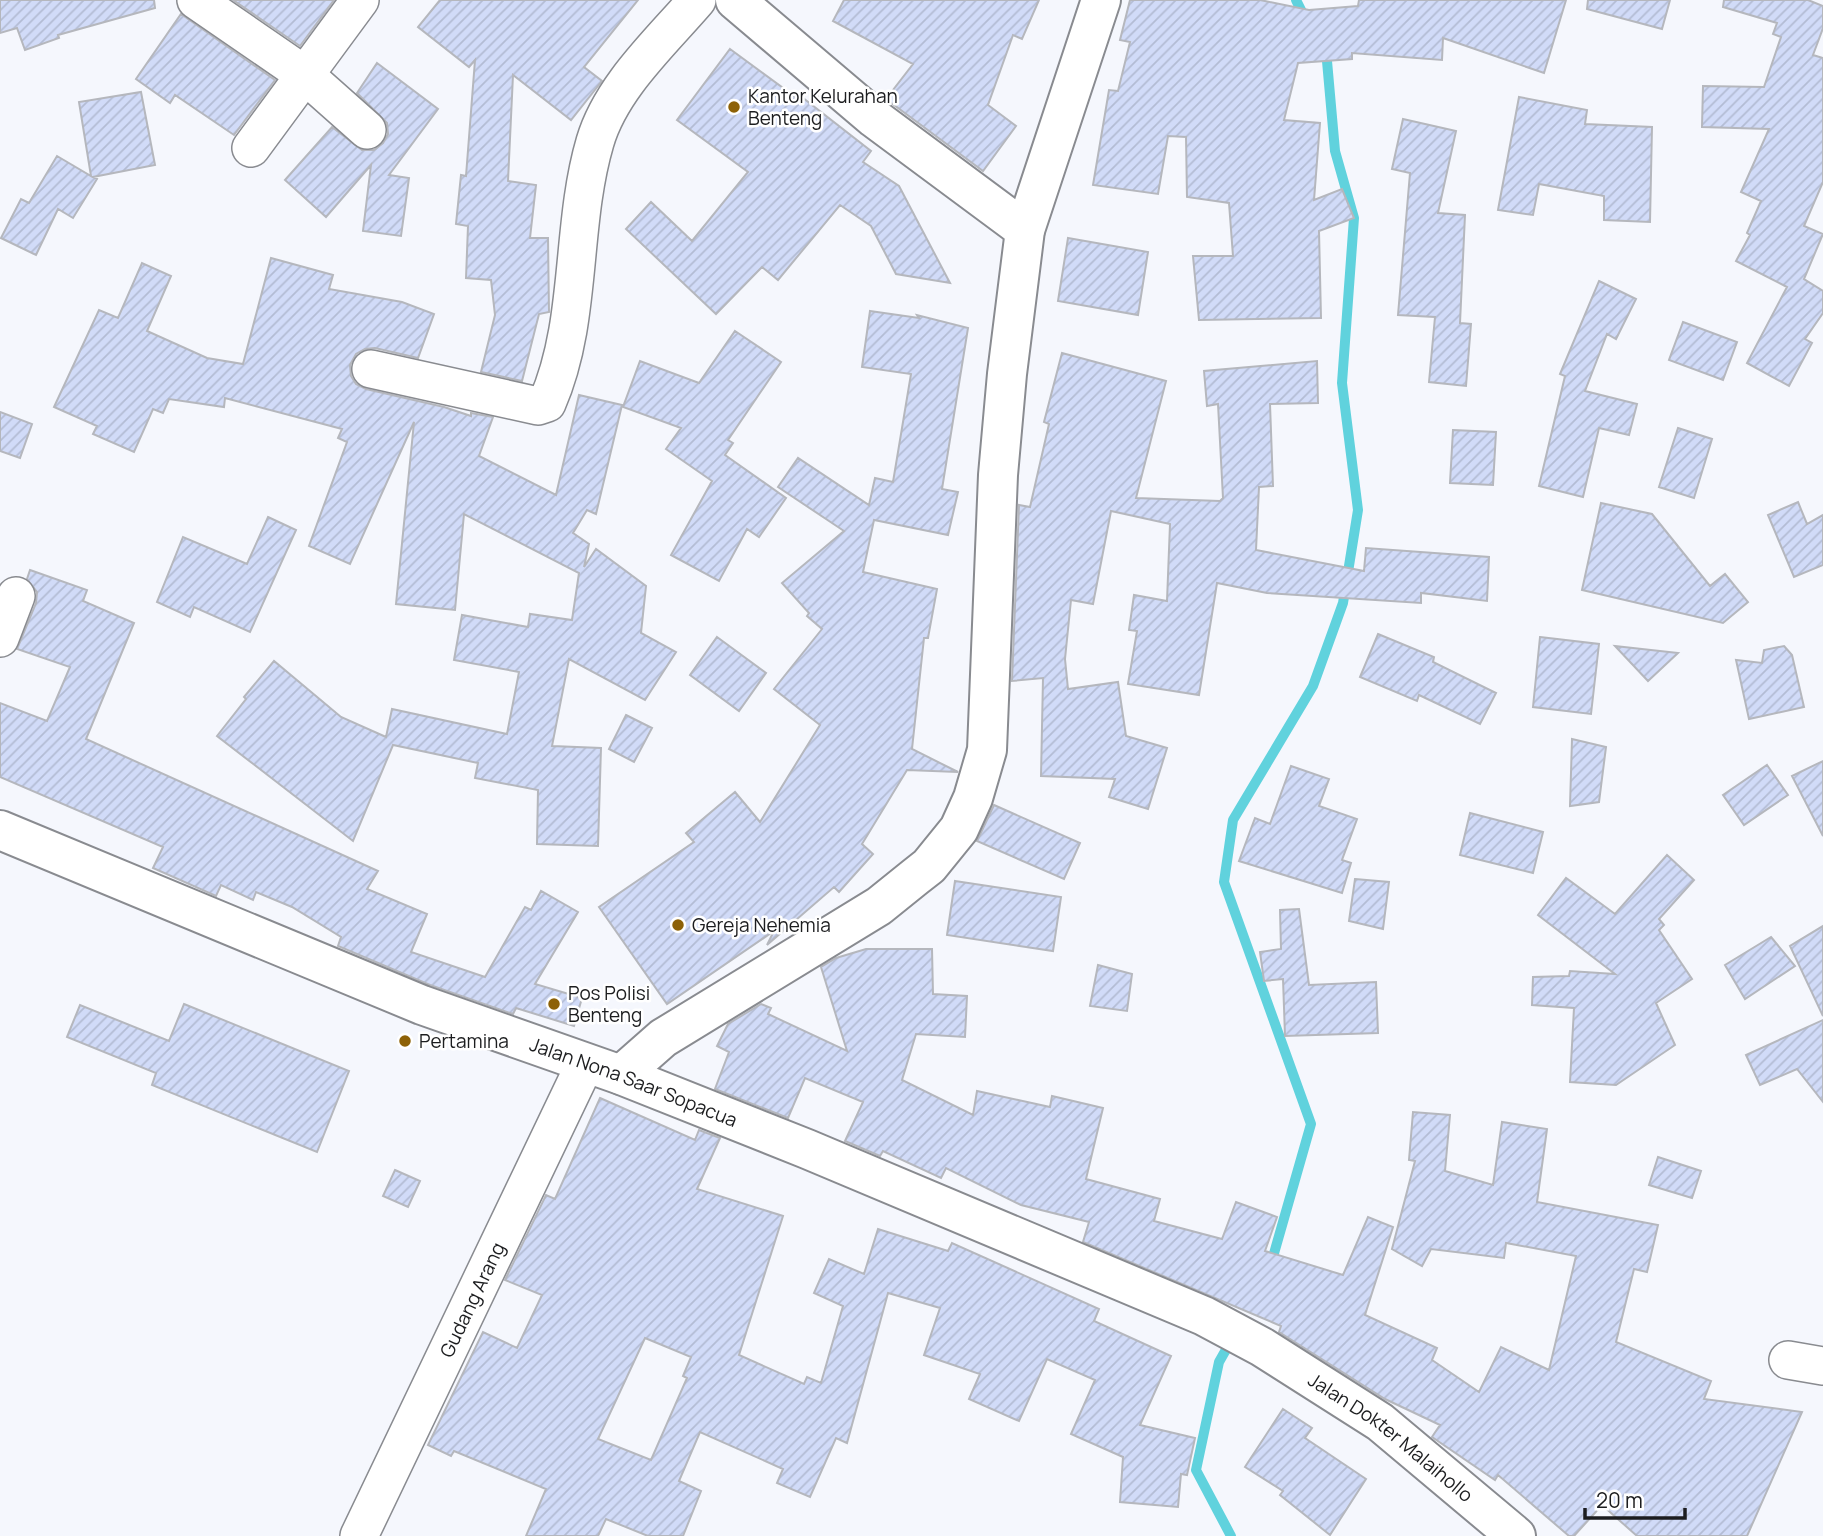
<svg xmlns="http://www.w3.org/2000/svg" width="1823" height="1536" viewBox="0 0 1823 1536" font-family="Manrope,sans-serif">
<defs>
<pattern id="building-hatch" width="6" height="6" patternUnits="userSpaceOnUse" patternTransform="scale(1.75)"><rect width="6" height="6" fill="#d1dbf8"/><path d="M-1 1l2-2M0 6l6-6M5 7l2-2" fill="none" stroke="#b3bcd4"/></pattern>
</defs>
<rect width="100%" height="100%" fill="#f5f7fd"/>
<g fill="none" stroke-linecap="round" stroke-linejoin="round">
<path stroke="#60d2dd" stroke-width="10" d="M 1296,0 L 1305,18
M 1271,1264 L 1311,1124 L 1224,882 L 1233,820 L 1313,686 L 1343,603 L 1358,510 L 1342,383 L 1354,218 L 1335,151 L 1327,61 L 1322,50
M 1231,1536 L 1196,1470 L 1219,1362 L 1232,1339"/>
</g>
<path fill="url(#building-hatch)" stroke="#b5b7bd" stroke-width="2" fill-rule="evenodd" d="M 0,0 L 154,0 L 155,8 L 58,35 L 59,38 L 25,50 L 17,28 L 0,33 Z
M 233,0 L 334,0 L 300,46 Z
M 440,0 L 638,0 L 584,67 L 602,81 L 571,120 L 513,75 L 508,181 L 536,185 L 530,238 L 548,238 L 549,312 L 539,314 L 522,381 L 481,372 L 495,315 L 491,280 L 466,278 L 468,226 L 456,224 L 461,175 L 466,176 L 475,60 L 469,67 L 418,27 Z
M 844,0 L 1039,0 L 1022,39 L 1013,35 L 988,105 L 1016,126 L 983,171 L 886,99 L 913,64 L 833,21 Z
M 1130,0 L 1260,0 L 1309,10 L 1358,6 L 1359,0 L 1566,0 L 1544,73 L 1443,38 L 1442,60 L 1352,53 L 1352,59 L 1298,63 L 1284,120 L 1320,123 L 1314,200 L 1342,189 L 1354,218 L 1319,231 L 1321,318 L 1199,320 L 1193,256 L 1233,256 L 1229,203 L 1187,197 L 1186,137 L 1168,136 L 1158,194 L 1093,185 L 1109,90 L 1118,91 L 1130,42 L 1120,40 Z
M 1588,0 L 1670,0 L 1662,29 L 1587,9 Z
M 1724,0 L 1808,0 L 1823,6 L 1823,28 L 1813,55 L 1823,58 L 1823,182 L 1804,226 L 1823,234 L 1804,279 L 1823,291 L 1823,313 L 1805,339 L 1812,343 L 1789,386 L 1747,363 L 1787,287 L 1736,261 L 1750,235 L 1747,233 L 1761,201 L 1741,192 L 1769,129 L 1702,127 L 1703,86 L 1764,87 L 1781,37 L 1773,34 L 1777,23 L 1723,7 Z
M 181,14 L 275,80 L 234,135 L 175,95 L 170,103 L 136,79 Z
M 730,49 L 801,101 L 803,98 L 871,151 L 863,162 L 899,186 L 950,283 L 896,274 L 871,226 L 840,205 L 778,280 L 762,267 L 716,314 L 626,229 L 651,202 L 692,241 L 748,172 L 677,120 Z
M 377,63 L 438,109 L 389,175 L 409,178 L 401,236 L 363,231 L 371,165 L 326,217 L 285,180 L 332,127 L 362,150 L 374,150 L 383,143 L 388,134 L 387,123 L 357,93 Z
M 141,92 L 155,165 L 93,177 L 97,179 L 73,218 L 58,209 L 36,255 L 1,238 L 21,199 L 29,203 L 57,156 L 91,176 L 79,102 Z
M 1519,97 L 1587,110 L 1585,124 L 1652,127 L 1650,222 L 1604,220 L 1604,196 L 1539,184 L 1533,215 L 1498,210 Z
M 1403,119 L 1456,131 L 1438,213 L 1465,215 L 1460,323 L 1471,324 L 1466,386 L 1429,382 L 1435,317 L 1398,315 L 1410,173 L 1392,169 Z
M 1068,238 L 1148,252 L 1138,315 L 1058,301 Z
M 271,258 L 333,275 L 329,289 L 402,302 L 434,314 L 418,358 L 375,348 L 365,349 L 356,354 L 350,365 L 351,376 L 356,384 L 366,389 L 444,407 L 471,416 L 471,413 L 493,417 L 479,456 L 556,495 L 579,395 L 622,405 L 596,514 L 587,510 L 573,533 L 589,544 L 584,567 L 596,549 L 646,586 L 641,633 L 676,652 L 645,700 L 569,659 L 552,746 L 601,748 L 598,846 L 537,844 L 538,790 L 475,778 L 478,763 L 393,745 L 353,841 L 217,736 L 246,699 L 244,697 L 274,661 L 341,717 L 386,737 L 392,709 L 507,734 L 519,672 L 454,660 L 462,615 L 528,627 L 530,614 L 572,620 L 579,573 L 464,514 L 455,610 L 396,604 L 414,422 L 350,564 L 309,546 L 347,442 L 338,438 L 342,429 L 225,398 L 224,407 L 169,399 L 163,413 L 153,409 L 134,452 L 93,434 L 97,426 L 54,407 L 99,310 L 118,318 L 142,263 L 171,276 L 147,331 L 207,358 L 243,364 Z
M 1599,281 L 1636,299 L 1616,339 L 1607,334 L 1585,391 L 1637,404 L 1629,435 L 1599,428 L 1583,497 L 1539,486 L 1565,376 L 1560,374 Z
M 870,311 L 919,318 L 917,315 L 968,328 L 942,489 L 958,492 L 948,535 L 874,520 L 863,572 L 937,589 L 928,638 L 924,638 L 912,749 L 958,772 L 907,770 L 862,844 L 873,854 L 839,892 L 834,887 L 767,945 L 774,931 L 667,1004 L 599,907 L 694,842 L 686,833 L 735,792 L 760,822 L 820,725 L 774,689 L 822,629 L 807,616 L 809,613 L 782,583 L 844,531 L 778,487 L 798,458 L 869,505 L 875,478 L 893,482 L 911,374 L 862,367 Z
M 1683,322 L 1737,342 L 1723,380 L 1669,360 Z
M 735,331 L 781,362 L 728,440 L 733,443 L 725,455 L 786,498 L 759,537 L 747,529 L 719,581 L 671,555 L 712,481 L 666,449 L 681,428 L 623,407 L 640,361 L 699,383 Z
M 1062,353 L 1166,381 L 1136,498 L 1220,501 L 1223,498 L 1218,404 L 1207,406 L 1204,371 L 1317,361 L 1318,403 L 1270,404 L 1273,486 L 1259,487 L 1256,550 L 1364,571 L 1366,548 L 1489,557 L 1487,601 L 1421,593 L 1421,603 L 1267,593 L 1217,583 L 1199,695 L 1128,684 L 1137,631 L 1129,630 L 1134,595 L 1167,601 L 1170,524 L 1111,511 L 1093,604 L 1071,600 L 1065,659 L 1068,689 L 1118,682 L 1126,736 L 1167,748 L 1148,809 L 1109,797 L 1115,779 L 1041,776 L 1043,678 L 1012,681 L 1019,505 L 1030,507 L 1049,424 L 1044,422 Z
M 0,412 L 32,424 L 20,458 L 0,451 Z
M 1678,428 L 1712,439 L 1694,498 L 1659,487 Z
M 1453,430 L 1496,432 L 1493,485 L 1450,483 Z
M 1798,502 L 1807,524 L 1823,515 L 1823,565 L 1794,577 L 1768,515 Z
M 1601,503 L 1652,514 L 1710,586 L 1725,574 L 1748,602 L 1723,623 L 1582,590 Z
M 268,517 L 296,530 L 250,632 L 194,607 L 190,617 L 157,602 L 183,537 L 247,564 Z
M 30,570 L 87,590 L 83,601 L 134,623 L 86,739 L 378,871 L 367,889 L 427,914 L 411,952 L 485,977 L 525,907 L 531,910 L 541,891 L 578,912 L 535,984 L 582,998 L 574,1026 L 516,1008 L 513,1014 L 430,985 L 338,946 L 341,937 L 292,907 L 256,892 L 253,900 L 221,885 L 216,896 L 153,868 L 163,847 L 0,777 L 0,703 L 47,721 L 70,667 L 17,649 L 36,603 L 37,592 L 27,579 Z
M 1378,634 L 1434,657 L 1433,662 L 1496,693 L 1480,724 L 1419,695 L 1417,701 L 1360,677 Z
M 717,637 L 766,673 L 739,711 L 690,675 Z
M 1540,637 L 1599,644 L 1591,714 L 1533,707 Z
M 1615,646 L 1678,653 L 1648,681 Z
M 1784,646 L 1792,655 L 1804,707 L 1749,719 L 1736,660 L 1762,663 L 1764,650 Z
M 626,715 L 652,728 L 634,762 L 609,749 Z
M 1572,739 L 1606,747 L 1599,802 L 1570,806 Z
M 1823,761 L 1823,836 L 1792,776 Z
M 1767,765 L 1788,795 L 1744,825 L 1723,795 Z
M 1291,766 L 1329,779 L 1319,806 L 1357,819 L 1342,860 L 1351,863 L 1342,893 L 1239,861 L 1255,818 L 1270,824 Z
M 994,805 L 1080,843 L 1064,879 L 977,841 Z
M 1470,813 L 1543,832 L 1533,873 L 1460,855 Z
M 1667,855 L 1694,880 L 1659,919 L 1664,925 L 1659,930 L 1692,979 L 1656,1003 L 1675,1045 L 1616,1085 L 1570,1082 L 1574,1008 L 1532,1005 L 1533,977 L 1569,976 L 1570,971 L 1615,974 L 1538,915 L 1566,878 L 1615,914 Z
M 1355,879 L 1389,882 L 1383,929 L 1349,921 Z
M 955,881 L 1061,897 L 1053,951 L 947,935 Z
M 1299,909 L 1309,985 L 1376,982 L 1378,1033 L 1285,1036 L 1283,979 L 1264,981 L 1260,952 L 1281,949 L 1280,910 Z
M 1823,926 L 1823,1016 L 1790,946 Z
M 1771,937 L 1795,966 L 1745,999 L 1725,965 Z
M 866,949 L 932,949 L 933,994 L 967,996 L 965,1037 L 916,1034 L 902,1080 L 973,1115 L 977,1091 L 1050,1107 L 1052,1096 L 1103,1108 L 1086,1179 L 1160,1199 L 1154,1221 L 1222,1239 L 1236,1202 L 1277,1217 L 1265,1251 L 1343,1275 L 1368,1217 L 1393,1227 L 1365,1315 L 1437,1348 L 1432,1360 L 1479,1392 L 1501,1347 L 1549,1370 L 1576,1256 L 1506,1243 L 1504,1258 L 1431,1249 L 1422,1266 L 1392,1249 L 1415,1161 L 1409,1160 L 1413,1112 L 1450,1115 L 1445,1171 L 1493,1185 L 1502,1122 L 1547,1129 L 1537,1202 L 1658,1225 L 1647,1272 L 1634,1269 L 1616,1342 L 1711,1381 L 1704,1399 L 1802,1412 L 1747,1536 L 1637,1536 L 1602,1505 L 1574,1536 L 1569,1536 L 1498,1475 L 1495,1480 L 1432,1437 L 1440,1425 L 1385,1399 L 1279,1332 L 1281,1326 L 1083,1242 L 1089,1222 L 1021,1205 L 946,1168 L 941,1178 L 883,1151 L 880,1156 L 845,1141 L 863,1102 L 805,1078 L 788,1118 L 715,1089 L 729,1052 L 717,1046 L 728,1024 L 761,1004 L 771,1008 L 768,1014 L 847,1051 L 821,967 L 836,958 Z
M 1098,965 L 1132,974 L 1127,1011 L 1090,1006 Z
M 184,1004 L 349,1071 L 317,1152 L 152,1085 L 156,1073 L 67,1037 L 80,1005 L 169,1041 Z
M 1823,1020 L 1823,1102 L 1797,1069 L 1760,1085 L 1746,1055 Z
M 600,1098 L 695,1140 L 699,1130 L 720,1138 L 697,1189 L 783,1216 L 739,1355 L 804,1384 L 807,1377 L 821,1383 L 843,1306 L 814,1293 L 829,1259 L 864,1274 L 878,1229 L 948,1251 L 952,1243 L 1099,1309 L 1094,1321 L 1171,1356 L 1140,1425 L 1195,1438 L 1187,1475 L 1181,1474 L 1178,1507 L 1120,1502 L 1123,1457 L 1071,1434 L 1095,1380 L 1047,1359 L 1019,1421 L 969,1399 L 980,1374 L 924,1355 L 940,1308 L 888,1293 L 847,1443 L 836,1438 L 810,1497 L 777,1483 L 783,1469 L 700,1432 L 679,1481 L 701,1491 L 683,1536 L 648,1536 L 606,1519 L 598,1536 L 526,1536 L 546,1489 L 454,1451 L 451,1456 L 428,1445 L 483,1332 L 517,1348 L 542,1295 L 505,1280 L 546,1195 L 555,1199 ZM 645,1338 L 691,1357 L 683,1376 L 687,1378 L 651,1460 L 598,1439 Z
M 1658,1157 L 1701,1171 L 1692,1198 L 1649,1185 Z
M 395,1170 L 420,1181 L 408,1207 L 383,1196 Z
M 1283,1409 L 1312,1428 L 1305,1438 L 1366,1479 L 1330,1535 L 1280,1495 L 1283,1491 L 1245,1467 Z"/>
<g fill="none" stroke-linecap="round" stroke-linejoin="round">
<defs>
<g id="street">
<path d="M 196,0 L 305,75 L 367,130"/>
<path d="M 251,148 L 360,0"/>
<path d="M 371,369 L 538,406 L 547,403 C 583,321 570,227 595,142 C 611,87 661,42 697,0"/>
<path d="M 0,638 L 16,596"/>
<path d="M 1788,1360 L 1823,1366"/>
<path id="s1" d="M 359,1536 L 585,1064"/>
</g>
<g id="secondary">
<path d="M 735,0 L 874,118 L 1025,230"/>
<path id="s2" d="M 0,830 L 422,1005 L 621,1075 L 807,1149 L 1204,1316 L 1262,1347 L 1380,1422 L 1516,1536"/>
<path d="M 621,1075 L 663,1038 L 879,906 L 915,877 L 929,866 L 959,829 L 973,798 L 987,750 L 998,475 L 1007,374 L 1025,230 L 1101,0"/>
</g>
</defs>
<use href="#street" stroke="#898b90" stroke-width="40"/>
<use href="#secondary" stroke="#898b90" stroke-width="42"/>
<use href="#street" stroke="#fff" stroke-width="37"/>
<use href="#secondary" stroke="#fff" stroke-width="38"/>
</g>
<g fill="#8d6107" stroke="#fff" stroke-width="2.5">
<circle cx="734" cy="107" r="7"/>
<circle cx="678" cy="925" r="7"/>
<circle cx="554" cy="1004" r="7"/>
<circle cx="405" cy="1041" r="7"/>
</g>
<g text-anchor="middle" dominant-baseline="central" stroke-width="5" stroke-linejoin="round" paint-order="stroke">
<g font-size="19" fill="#1c1d1f" stroke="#fff" text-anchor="start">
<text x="748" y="96">Kantor Kelurahan<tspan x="748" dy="22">Benteng</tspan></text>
<text x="692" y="925">Gereja Nehemia</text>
<text x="568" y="993">Pos Polisi<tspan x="568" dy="22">Benteng</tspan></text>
<text x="419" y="1041">Pertamina</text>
</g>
<g font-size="19" fill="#1c1d1f" stroke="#fff">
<text stroke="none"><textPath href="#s2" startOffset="682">Jalan Nona Saar Sopacua</textPath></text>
<text stroke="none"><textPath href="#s1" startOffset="262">Gudang Arang</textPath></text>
<text stroke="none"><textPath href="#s2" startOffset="1522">Jalan Dokter Malaihollo</textPath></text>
</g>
</g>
<path d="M1585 1508v10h100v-10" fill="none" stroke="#1c1d1f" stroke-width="3.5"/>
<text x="1596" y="1508" font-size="21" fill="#1c1d1f" stroke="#ffffff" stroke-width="5" paint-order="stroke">20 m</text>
</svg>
